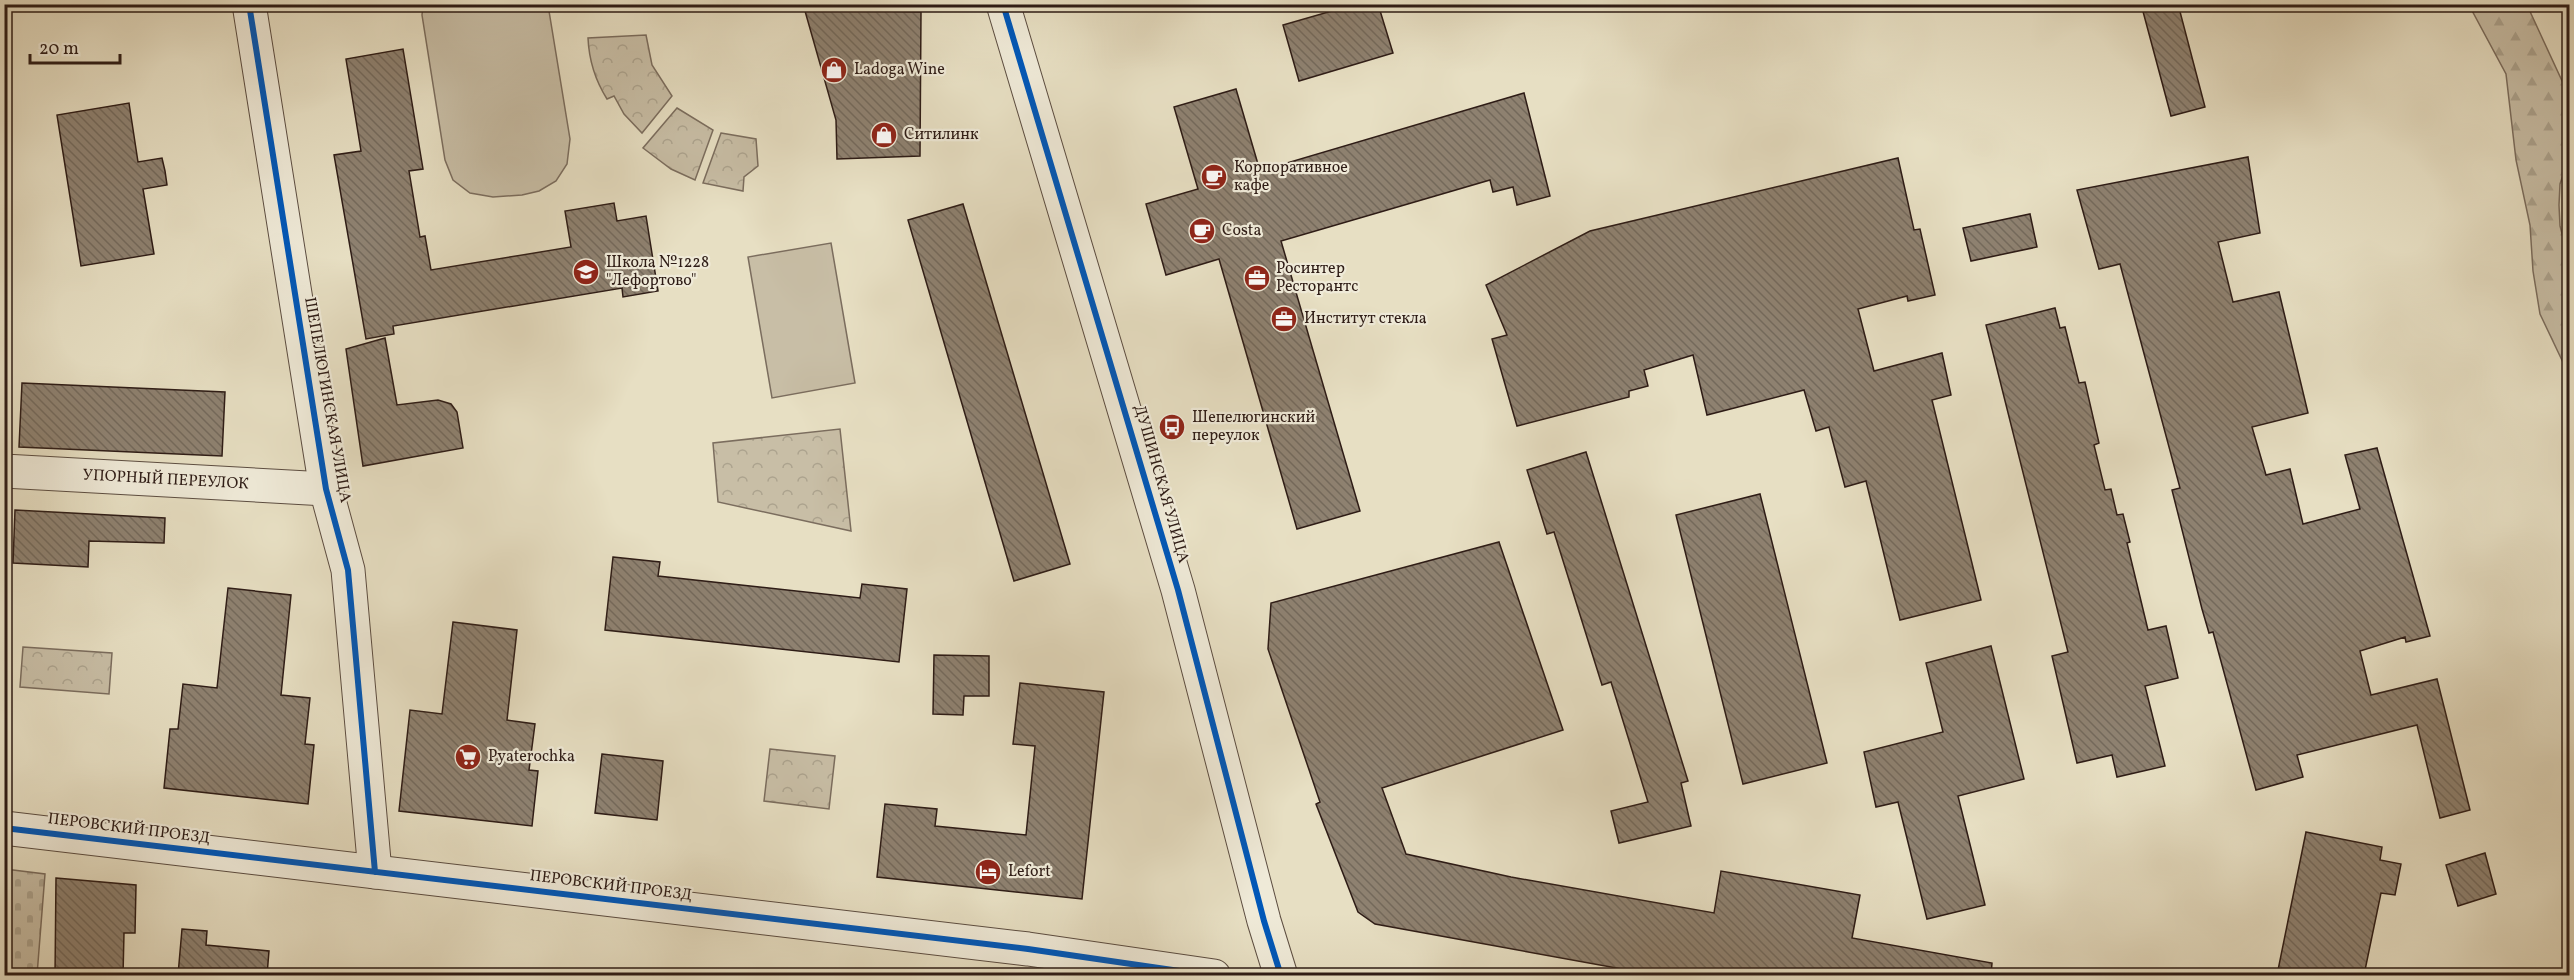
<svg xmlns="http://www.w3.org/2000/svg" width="2574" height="980" viewBox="0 0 2574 980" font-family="Vollkorn,serif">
<defs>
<pattern id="forest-firs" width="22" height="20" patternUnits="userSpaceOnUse" patternTransform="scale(1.5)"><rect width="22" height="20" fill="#c8bea6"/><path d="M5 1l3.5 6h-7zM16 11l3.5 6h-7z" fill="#aca38e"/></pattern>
<pattern id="cemetery-stones" width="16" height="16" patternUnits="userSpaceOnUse" patternTransform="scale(1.5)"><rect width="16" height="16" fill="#c8bea6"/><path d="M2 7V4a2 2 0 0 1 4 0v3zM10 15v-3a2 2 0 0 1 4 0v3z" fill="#aca38e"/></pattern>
<pattern id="park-crowns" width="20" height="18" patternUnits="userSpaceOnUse" patternTransform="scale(1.5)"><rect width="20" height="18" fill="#c8bea6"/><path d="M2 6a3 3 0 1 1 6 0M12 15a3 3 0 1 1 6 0" fill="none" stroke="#aca38e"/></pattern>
<pattern id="building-back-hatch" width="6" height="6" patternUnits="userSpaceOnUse" patternTransform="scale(1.5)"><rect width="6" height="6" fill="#8e8170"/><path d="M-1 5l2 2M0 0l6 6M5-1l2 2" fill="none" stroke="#74695b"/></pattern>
</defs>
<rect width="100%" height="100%" fill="#e7dfc3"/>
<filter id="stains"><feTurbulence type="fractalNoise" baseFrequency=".00333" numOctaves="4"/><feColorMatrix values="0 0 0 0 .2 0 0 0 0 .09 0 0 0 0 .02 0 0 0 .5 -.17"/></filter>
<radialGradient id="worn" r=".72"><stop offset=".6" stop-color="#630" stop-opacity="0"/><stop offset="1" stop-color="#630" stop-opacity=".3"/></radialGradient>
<path fill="url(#forest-firs)" stroke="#7b6d5e" stroke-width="1.5" d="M 2469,5 L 2527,5 L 2569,96 L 2569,158 L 2560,184 L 2559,205 L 2560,226 L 2569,261 L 2569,375 L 2540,314 L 2533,271 L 2530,225 L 2516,160 L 2506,74 Z"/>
<path fill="url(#cemetery-stones)" stroke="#7b6d5e" stroke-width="1.5" d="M 5,869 L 45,874 L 37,975 L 5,975 Z"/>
<path fill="url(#park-crowns)" stroke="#7b6d5e" stroke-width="1.5" d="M 646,35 L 652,65 L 672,96 L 642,133 L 624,114 L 614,96 L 607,99 C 595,80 589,61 588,38 Z
M 677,108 L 713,130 L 695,180 L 671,169 L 643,148 Z
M 721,133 L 756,139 L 758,166 L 744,177 L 743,191 L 703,183 Z
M 840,429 L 851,531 L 718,502 L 713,443 Z
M 23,647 L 112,653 L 109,694 L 20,687 Z
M 770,749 L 835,756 L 829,809 L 764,801 Z"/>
<path fill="#c8bea6" stroke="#7b6d5e" stroke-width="1.5" d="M 423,5 L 548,5 L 570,139 L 567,164 L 556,181 L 539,191 L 522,195 L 493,197 L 470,193 L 453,180 L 445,160 L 422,15 Z
M 831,243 L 855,383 L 772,398 L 748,257 Z"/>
<path fill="url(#building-back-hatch)" stroke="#2e1c16" stroke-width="1.5" d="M 803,4 L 881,4 L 882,11 L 921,12 L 920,156 L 837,159 L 836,120 Z
M 1356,4 L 1378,4 L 1393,53 L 1299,81 L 1283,25 Z
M 2141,4 L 2178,4 L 2205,107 L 2171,116 Z
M 403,49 L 423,169 L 409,171 L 420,237 L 425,236 L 431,270 L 571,247 L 565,211 L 614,203 L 617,221 L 646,216 L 658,291 L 623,297 L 622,288 L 393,326 L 394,334 L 366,339 L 334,155 L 361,151 L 346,59 Z
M 1236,89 L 1260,171 L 1524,93 L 1550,196 L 1517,205 L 1513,187 L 1493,192 L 1490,180 L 1281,241 L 1360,511 L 1297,529 L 1219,259 L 1166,275 L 1146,204 L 1198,189 L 1174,107 Z
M 129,103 L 138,162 L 162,158 L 165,171 L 167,185 L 143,189 L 154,254 L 81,266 L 57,115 Z
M 2248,157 L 2260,233 L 2218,242 L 2233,302 L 2279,292 L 2308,413 L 2252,427 L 2266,475 L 2290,469 L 2303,524 L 2360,509 L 2345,455 L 2377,448 L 2430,636 L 2406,642 L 2405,637 L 2360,651 L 2371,695 L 2437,679 L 2470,810 L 2440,818 L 2417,725 L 2297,755 L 2303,777 L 2256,790 L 2213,632 L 2209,633 L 2202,609 L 2172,490 L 2180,488 L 2120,264 L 2099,269 L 2077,190 Z
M 1898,158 L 1914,230 L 1920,229 L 1935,295 L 1908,301 L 1907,296 L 1858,309 L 1874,371 L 1942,353 L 1951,395 L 1932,400 L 1981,600 L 1900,620 L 1866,481 L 1845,487 L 1829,427 L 1816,431 L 1804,390 L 1707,415 L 1693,355 L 1644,370 L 1648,386 L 1629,391 L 1629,397 L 1517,426 L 1492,339 L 1507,335 L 1486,285 L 1590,231 Z
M 963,204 L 1070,564 L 1014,581 L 908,220 Z
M 2030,214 L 2037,247 L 1971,261 L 1963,228 Z
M 2055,308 L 2060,328 L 2065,327 L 2079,383 L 2085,382 L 2099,443 L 2094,445 L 2105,490 L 2111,489 L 2117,515 L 2123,514 L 2130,542 L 2127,543 L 2148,630 L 2166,626 L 2178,678 L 2145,686 L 2165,766 L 2117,777 L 2112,755 L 2077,763 L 2052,656 L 2068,652 L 1986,325 Z
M 385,338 L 397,405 L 438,400 L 451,404 L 457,412 L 463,448 L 363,466 L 346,349 Z
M 22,383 L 225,392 L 222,456 L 19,447 Z
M 1586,452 L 1688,781 L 1681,783 L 1691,826 L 1619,843 L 1611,811 L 1648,802 L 1611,682 L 1602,685 L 1554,532 L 1547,534 L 1527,470 Z
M 1760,494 L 1827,763 L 1743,784 L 1676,515 Z
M 15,510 L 165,518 L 164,543 L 89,541 L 88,567 L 13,563 Z
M 1499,542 L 1563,730 L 1382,788 L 1406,854 L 1511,877 L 1714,913 L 1721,871 L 1860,895 L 1852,938 L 1992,963 L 1991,975 L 1655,975 L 1375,924 L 1358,912 L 1316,804 L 1320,802 L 1268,649 L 1271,603 Z
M 613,557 L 660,562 L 658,576 L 860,598 L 862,584 L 907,589 L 899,662 L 605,630 Z
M 228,588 L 291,595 L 281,695 L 310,698 L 305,744 L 314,745 L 308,804 L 164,788 L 170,729 L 178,729 L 183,684 L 217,688 Z
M 453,622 L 517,630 L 507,720 L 535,724 L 529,770 L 538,771 L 532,826 L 399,811 L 410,710 L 442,714 Z
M 1991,646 L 2024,779 L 1958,796 L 1985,905 L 1927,919 L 1898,802 L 1876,807 L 1864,752 L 1943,732 L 1926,663 Z
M 934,655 L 989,656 L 989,696 L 964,696 L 963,715 L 933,714 Z
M 1020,683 L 1104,692 L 1082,899 L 877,877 L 885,804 L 937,809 L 935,826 L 1026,835 L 1035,746 L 1013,744 Z
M 602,754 L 663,761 L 657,820 L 595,813 Z
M 2306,832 L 2382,847 L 2380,860 L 2401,864 L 2395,895 L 2381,893 L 2364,975 L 2277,975 Z
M 2485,853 L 2496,894 L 2458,906 L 2446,865 Z
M 56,878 L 136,885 L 135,933 L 124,933 L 123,975 L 55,975 Z
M 182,929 L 207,931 L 206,945 L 269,951 L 267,975 L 178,975 Z"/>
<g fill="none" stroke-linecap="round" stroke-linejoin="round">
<defs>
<g id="minor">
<path d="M 249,4 L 326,489 L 348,570 L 375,872"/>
<path d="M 1003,4 L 1178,590 L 1264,921 L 1281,976"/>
<path id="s1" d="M 4,471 L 326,489"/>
<path d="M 4,828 L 1028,949 L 1214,976"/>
</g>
</defs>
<use href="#minor" stroke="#5c4d41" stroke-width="35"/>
<use href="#minor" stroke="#efead8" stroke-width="33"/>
<defs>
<path id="cycleway" d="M 249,4 L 326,489 L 348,570 L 375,872
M 1003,4 L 1178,590 L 1264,921 L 1281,976
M 4,828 L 1028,949 L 1214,976"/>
</defs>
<use href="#cycleway" stroke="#efead8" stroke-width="10"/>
<use href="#cycleway" stroke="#0057b8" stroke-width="6"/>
</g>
<defs>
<symbol id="shop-disc" viewBox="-11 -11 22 22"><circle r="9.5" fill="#8f2418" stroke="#efead8"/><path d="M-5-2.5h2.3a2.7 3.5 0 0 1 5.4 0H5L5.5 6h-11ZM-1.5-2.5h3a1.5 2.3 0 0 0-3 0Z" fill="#fff"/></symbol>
<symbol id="cafe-disc" viewBox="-11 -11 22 22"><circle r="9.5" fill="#8f2418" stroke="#efead8"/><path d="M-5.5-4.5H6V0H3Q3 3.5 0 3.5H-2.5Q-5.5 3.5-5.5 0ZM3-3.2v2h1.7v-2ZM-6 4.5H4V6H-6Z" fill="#fff"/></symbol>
<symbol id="school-disc" viewBox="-11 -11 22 22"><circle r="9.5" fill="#8f2418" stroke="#efead8"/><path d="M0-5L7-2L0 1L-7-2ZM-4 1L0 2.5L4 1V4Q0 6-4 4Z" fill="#fff"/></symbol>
<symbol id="office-disc" viewBox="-11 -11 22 22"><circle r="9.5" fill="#8f2418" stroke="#efead8"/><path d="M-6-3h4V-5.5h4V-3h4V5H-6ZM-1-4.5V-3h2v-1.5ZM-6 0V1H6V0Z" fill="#fff"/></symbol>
<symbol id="bus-disc" viewBox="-11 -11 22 22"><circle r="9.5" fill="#8f2418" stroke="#efead8"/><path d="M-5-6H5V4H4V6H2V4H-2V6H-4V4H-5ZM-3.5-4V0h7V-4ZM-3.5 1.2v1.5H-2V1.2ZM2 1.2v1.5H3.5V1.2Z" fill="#fff"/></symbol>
<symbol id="supermarket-disc" viewBox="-11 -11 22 22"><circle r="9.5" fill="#8f2418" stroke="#efead8"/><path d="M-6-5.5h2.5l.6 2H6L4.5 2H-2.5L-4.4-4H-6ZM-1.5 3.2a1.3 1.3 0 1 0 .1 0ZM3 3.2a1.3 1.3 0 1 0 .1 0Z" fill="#fff"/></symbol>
<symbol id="hotel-disc" viewBox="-11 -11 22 22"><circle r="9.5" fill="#8f2418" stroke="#efead8"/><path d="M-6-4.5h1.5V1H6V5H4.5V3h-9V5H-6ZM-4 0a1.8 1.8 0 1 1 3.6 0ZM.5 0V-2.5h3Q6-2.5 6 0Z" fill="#fff"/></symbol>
</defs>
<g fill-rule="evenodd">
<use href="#shop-disc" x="819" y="55" width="30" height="30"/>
<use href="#shop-disc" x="869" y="120" width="30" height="30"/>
<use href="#cafe-disc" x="1199" y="162" width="30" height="30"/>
<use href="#cafe-disc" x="1187" y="216" width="30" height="30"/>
<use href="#school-disc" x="571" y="257" width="30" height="30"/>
<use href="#office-disc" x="1242" y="263" width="30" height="30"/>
<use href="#office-disc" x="1269" y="304" width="30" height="30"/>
<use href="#bus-disc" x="1157" y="412" width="30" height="30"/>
<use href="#supermarket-disc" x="453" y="742" width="30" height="30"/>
<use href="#hotel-disc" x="973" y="857" width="30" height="30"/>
</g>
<g text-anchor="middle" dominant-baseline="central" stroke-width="4.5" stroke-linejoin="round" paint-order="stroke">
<g font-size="16" fill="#2e1c16" stroke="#efead8" text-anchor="start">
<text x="854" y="70">Ladoga Wine</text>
<text x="904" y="135">Ситилинк</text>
<text x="1234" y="168">Корпоративное<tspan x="1234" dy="18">кафе</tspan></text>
<text x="1222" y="231">Costa</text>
<text x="606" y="263">Школа №1228<tspan x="606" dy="18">"Лефортово"</tspan></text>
<text x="1276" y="269">Росинтер<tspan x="1276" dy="18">Ресторантс</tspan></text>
<text x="1304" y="319">Институт стекла</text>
<text x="1192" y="418">Шепелюгинский<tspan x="1192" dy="18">переулок</tspan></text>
<text x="488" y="757">Pyaterochka</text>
<text x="1008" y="872">Lefort</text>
</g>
<g font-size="16" fill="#2e1c16" stroke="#efead8">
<text transform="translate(327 400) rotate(80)">ШЕПЕЛЮГИНСКАЯ УЛИЦА</text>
<text stroke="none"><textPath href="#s1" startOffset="162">УПОРНЫЙ ПЕРЕУЛОК</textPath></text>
<text transform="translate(1161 484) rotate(74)">ДУШИНСКАЯ УЛИЦА</text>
<text transform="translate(129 829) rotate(7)">ПЕРОВСКИЙ ПРОЕЗД</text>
<text transform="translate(611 886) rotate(7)">ПЕРОВСКИЙ ПРОЕЗД</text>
</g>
</g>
<rect width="2574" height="980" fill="none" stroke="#e7dfc3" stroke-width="24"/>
<rect x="6" y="6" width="2562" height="968" fill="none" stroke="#2e1c16" stroke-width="3"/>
<rect x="12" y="12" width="2550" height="956" fill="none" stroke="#2e1c16" stroke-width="1.5"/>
<path d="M30 54v9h90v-9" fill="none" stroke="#2e1c16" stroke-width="3"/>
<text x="39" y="54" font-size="18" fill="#2e1c16" stroke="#efead8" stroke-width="4.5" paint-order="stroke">20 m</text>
<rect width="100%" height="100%" filter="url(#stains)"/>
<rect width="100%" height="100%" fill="url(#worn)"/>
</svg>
